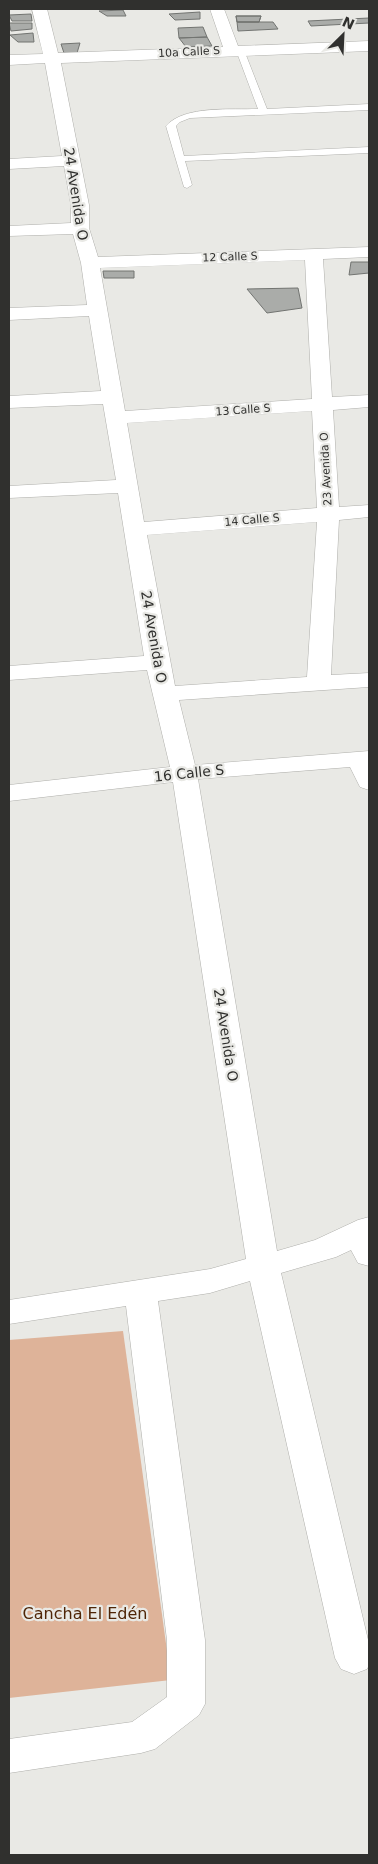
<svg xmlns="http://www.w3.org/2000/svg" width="378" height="1864" viewBox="0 0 378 1864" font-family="'DejaVu Sans',sans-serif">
<rect width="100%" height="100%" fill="#e9e9e5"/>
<path fill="#deb399" d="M 123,1331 L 171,1680 L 9,1698 L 9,1340 Z"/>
<path fill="#aaaca9" stroke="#727471" d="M 123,10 L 126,16 L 107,16 L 99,11 Z
M 200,12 L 200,19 L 175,20 L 169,14 Z
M 31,14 L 32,21 L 12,21 L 9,15 Z
M 236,16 L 261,16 L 259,22 L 237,22 Z
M 236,16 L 261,16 L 259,22 L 237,22 Z
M 369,18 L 369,23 L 311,26 L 308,21 Z
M 237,22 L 273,22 L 278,29 L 238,31 Z
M 9,23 L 32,23 L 32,29 L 11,31 Z
M 203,27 L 207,37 L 179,38 L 178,28 Z
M 33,33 L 34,42 L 18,42 L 10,35 Z
M 207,37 L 212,46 L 186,47 L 179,38 Z
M 80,43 L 77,53 L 64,53 L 61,44 Z
M 351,262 L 369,262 L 369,273 L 349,275 Z
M 103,271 L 134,271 L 134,278 L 104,278 Z
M 298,288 L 302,308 L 267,313 L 247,289 Z"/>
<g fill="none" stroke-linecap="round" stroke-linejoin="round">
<defs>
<path id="lane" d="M 240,47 L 244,50 L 267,109 L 369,104 L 369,110 L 190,118 L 180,122 L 176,126 L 184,156 L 369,147 L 369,153 L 185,161 L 192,185 L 187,188 L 184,187 L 166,126 C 184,105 233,110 258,109 L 236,50 Z"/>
<path id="street" d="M 32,9 L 47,9 L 58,53 L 223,47 L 210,9 L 224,9 L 238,46 L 369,41 L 369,51 L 61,63 L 89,205 L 89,228 L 98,257 L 369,247 L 369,257 L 323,259 L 332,397 L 369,395 L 369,407 L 333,410 L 339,507 L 369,505 L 369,517 L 339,520 L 331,675 L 369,673 L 369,687 L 179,700 L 195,765 L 369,751 L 369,790 L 360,787 L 350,767 L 198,779 L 277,1251 L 315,1240 L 358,1220 L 369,1217 L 369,1266 L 358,1263 L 351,1250 L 336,1257 L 281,1273 L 369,1644 L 369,1665 L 367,1669 L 354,1674 L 341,1669 L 335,1658 L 250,1281 L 210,1293 L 158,1301 L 205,1640 L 205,1704 L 199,1715 L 155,1749 L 141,1753 L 9,1773 L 9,1739 L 132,1722 L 167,1697 L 167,1640 L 126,1306 L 9,1324 L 9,1300 L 210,1269 L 246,1259 L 173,782 L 9,801 L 9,785 L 170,767 L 147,670 L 9,680 L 9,666 L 144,656 L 118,493 L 9,498 L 9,486 L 116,480 L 103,404 L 9,408 L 9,396 L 101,391 L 89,316 L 9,320 L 9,308 L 87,305 L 81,263 L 73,234 L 9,236 L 9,226 L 71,223 L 71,205 L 64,166 L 9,169 L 9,159 L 62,156 L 45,63 L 9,65 L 9,55 L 43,54 ZM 305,260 L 312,399 L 125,411 L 100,268 ZM 312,411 L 317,508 L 144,522 L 127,423 ZM 317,522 L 307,677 L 175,686 L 147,535 Z"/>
</defs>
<use href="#lane" stroke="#afafab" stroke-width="1"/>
<use href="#street" stroke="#afafab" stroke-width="1"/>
<use href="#lane" fill="#fff" fill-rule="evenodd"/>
<use href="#street" fill="#fff" fill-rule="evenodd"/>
</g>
<g text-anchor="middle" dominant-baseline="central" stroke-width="4.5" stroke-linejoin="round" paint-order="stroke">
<g font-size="11" fill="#30302e" stroke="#e9e9e5">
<text transform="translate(189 52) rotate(-3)">10a Calle S</text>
<text transform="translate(230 257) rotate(-2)">12 Calle S</text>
<text transform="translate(243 410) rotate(-4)">13 Calle S</text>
<text transform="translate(326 469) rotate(-93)">23 Avenida O</text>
<text transform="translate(252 520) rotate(-5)">14 Calle S</text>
</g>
<g font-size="14" fill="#30302e" stroke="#e9e9e5">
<text transform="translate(76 194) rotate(81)">24 Avenida O</text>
<text transform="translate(154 637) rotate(80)">24 Avenida O</text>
<text transform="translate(189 773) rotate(-6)">16 Calle S</text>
<text transform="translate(226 1035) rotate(81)">24 Avenida O</text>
</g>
<g font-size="16" fill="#4f2506" stroke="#e9e9e5">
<text x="85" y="1613">Cancha El Edén</text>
</g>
</g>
<rect width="378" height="1864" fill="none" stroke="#30302e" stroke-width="20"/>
<g transform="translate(343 35) rotate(24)" stroke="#e9e9e5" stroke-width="4" paint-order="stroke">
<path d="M0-4L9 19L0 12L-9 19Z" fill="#30302e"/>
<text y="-8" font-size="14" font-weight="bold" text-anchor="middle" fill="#30302e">N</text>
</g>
</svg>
